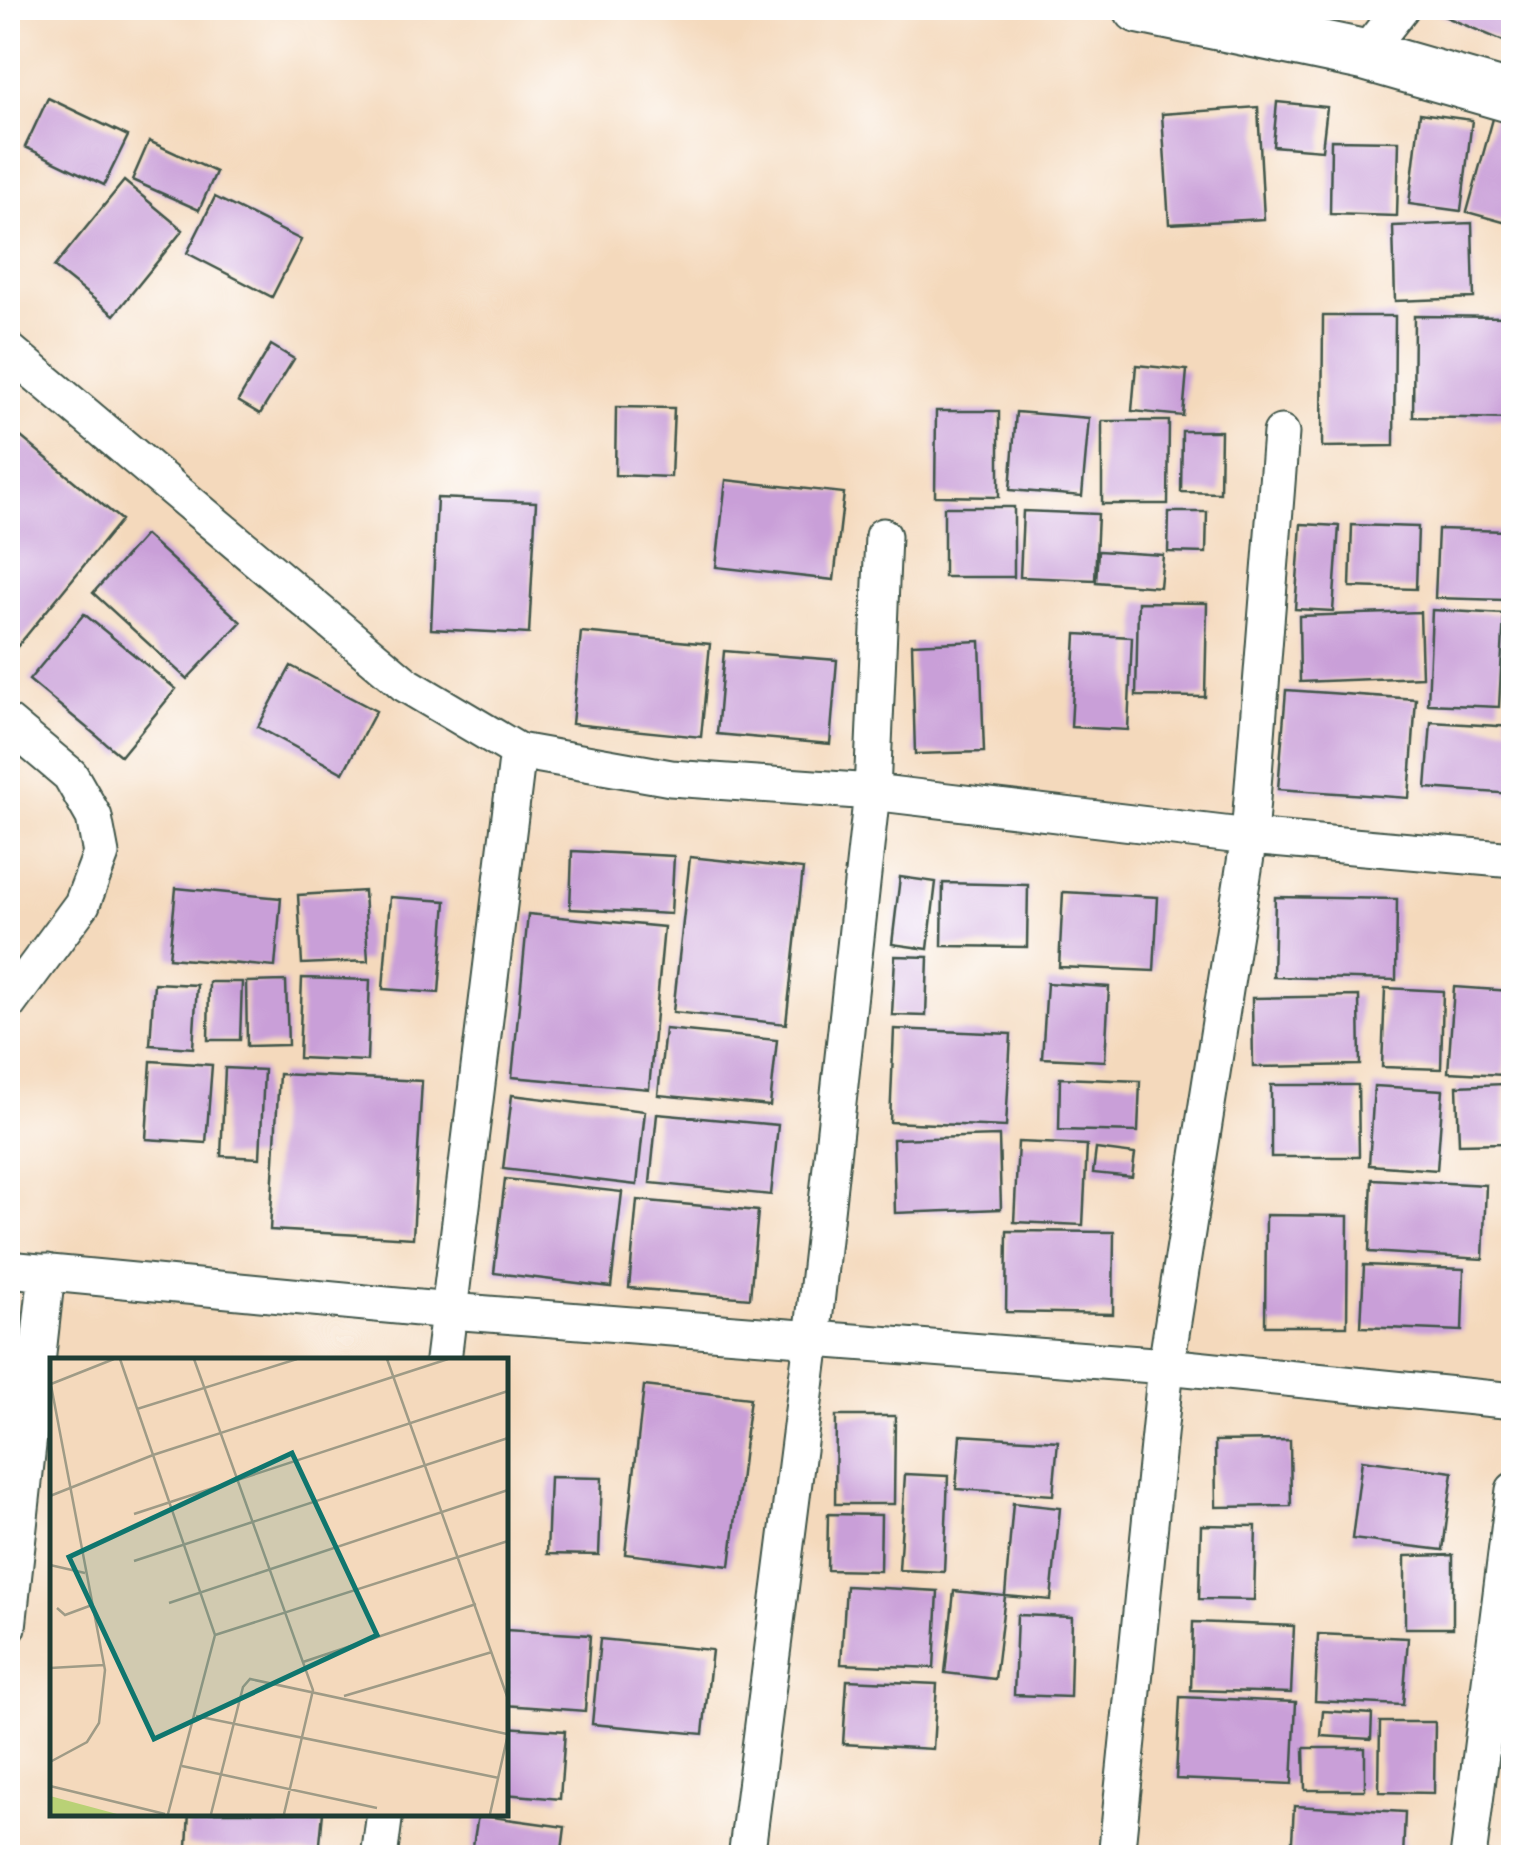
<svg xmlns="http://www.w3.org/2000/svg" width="1521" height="1865" viewBox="0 0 1521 1865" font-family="Kalam,sans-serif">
<rect width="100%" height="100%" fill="#fff"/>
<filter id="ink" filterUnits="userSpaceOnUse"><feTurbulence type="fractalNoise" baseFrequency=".01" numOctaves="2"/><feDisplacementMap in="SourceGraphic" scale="20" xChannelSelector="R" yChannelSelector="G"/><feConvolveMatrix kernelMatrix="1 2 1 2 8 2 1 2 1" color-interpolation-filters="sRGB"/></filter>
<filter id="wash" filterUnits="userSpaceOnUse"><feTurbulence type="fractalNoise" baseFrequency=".0048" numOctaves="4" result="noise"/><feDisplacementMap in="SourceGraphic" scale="40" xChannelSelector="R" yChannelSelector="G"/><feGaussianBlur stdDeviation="2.25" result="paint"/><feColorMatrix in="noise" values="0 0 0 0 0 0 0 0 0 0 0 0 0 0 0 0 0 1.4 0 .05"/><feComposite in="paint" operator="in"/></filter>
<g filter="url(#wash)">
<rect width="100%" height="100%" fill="#f4d9bc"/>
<g id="blocks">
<path fill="#c99fd8" d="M 1436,8 L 1514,8 L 1514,17 L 1503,41 L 1434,12 Z
M 48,98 L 128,136 L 104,185 L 25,147 Z
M 1277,102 L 1327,107 L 1322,150 L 1273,146 Z
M 1258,107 L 1264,219 L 1169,224 L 1162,114 Z
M 1420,113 L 1472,120 L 1461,211 L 1409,204 Z
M 1494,115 L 1514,120 L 1514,225 L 1467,212 Z
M 1331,140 L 1399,141 L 1397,216 L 1330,214 Z
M 149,141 L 216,172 L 199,210 L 132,180 Z
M 124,181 L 183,230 L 114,315 L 54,267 Z
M 215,197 L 301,240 L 272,297 L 187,253 Z
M 1472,223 L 1474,298 L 1395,301 L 1393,226 Z
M 1323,316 L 1395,316 L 1394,446 L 1322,447 Z
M 1414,316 L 1514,317 L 1514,419 L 1413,417 Z
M 271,345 L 294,359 L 260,414 L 238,401 Z
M 1136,365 L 1187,370 L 1183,416 L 1132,411 Z
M 616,407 L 674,408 L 671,477 L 615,475 Z
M 936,411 L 999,411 L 999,497 L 935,496 Z
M 1016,412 L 1089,418 L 1082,496 L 1010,490 Z
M 1102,421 L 1169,421 L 1168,504 L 1102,504 Z
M 1182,431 L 1221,431 L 1220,493 L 1181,492 Z
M 21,437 L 121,520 L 8,658 L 8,454 Z
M 726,480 L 844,493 L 834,580 L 716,567 Z
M 437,498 L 536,502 L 529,634 L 431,629 Z
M 944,507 L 1014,507 L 1014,577 L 944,577 Z
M 1023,511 L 1098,514 L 1095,580 L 1020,577 Z
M 1169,512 L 1207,512 L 1206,553 L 1168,552 Z
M 1301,524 L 1339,526 L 1333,611 L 1295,609 Z
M 1352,525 L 1418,527 L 1416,589 L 1350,587 Z
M 1438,529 L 1507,531 L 1505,600 L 1435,598 Z
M 145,535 L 241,622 L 187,679 L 93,593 Z
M 1098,551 L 1163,555 L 1160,587 L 1096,582 Z
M 1138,602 L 1207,603 L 1205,697 L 1136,696 Z
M 1432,610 L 1504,614 L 1499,707 L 1428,704 Z
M 1420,612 L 1422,677 L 1300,682 L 1299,616 Z
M 84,614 L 176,689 L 121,756 L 29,680 Z
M 581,632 L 710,644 L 701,737 L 572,724 Z
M 1076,634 L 1132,637 L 1128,730 L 1071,727 Z
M 980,641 L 984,752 L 915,754 L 912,644 Z
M 1511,648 L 1514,649 L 1514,722 L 1506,722 Z
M 724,651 L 837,660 L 830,744 L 717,734 Z
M 291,666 L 376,711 L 343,773 L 258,727 Z
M 1286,690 L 1416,699 L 1409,798 L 1278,789 Z
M 1431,722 L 1514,727 L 1514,794 L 1426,788 Z
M 572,851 L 674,856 L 671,914 L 570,909 Z
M 690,857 L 803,869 L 786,1024 L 673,1012 Z
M 900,877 L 936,882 L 928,949 L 892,944 Z
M 943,883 L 1028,885 L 1027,947 L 942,946 Z
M 176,888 L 281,898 L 275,967 L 169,958 Z
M 364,891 L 368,961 L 302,964 L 298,895 Z
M 1063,892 L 1158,897 L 1154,971 L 1059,967 Z
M 390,897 L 446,901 L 439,993 L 383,989 Z
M 1275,897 L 1397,899 L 1396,980 L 1273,977 Z
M 528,914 L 664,927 L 649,1089 L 512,1077 Z
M 895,956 L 928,957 L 926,1016 L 892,1015 Z
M 302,978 L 370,980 L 367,1061 L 299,1058 Z
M 286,981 L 288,1045 L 247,1046 L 246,982 Z
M 209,982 L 242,982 L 240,1040 L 208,1040 Z
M 154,983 L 197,985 L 193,1048 L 150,1045 Z
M 1047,983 L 1109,987 L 1105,1061 L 1042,1058 Z
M 1454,987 L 1511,991 L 1504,1075 L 1448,1072 Z
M 1385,988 L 1443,991 L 1441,1069 L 1382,1067 Z
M 1359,996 L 1360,1065 L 1253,1067 L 1252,998 Z
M 665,1029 L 777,1040 L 770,1106 L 658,1095 Z
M 894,1029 L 1011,1034 L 1006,1127 L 890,1122 Z
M 151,1061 L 212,1065 L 206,1143 L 146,1139 Z
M 225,1068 L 264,1070 L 260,1158 L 221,1156 Z
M 279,1074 L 422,1081 L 413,1238 L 270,1230 Z
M 1060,1078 L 1140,1081 L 1138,1132 L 1059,1130 Z
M 1504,1084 L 1505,1143 L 1459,1144 L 1457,1086 Z
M 1271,1085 L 1358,1085 L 1359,1157 L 1271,1157 Z
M 1374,1086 L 1443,1090 L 1437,1170 L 1369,1165 Z
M 512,1095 L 645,1111 L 637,1185 L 503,1169 Z
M 657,1114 L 778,1125 L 771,1195 L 650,1183 Z
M 999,1136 L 1001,1209 L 895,1213 L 893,1139 Z
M 1018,1142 L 1087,1145 L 1083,1225 L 1014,1222 Z
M 1096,1149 L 1135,1154 L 1132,1177 L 1093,1173 Z
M 505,1179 L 622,1192 L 611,1287 L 494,1273 Z
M 1372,1179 L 1486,1185 L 1483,1259 L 1369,1252 Z
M 637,1200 L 758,1211 L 750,1298 L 629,1288 Z
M 1266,1215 L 1348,1216 L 1347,1326 L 1265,1326 Z
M 1007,1231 L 1114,1232 L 1113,1314 L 1006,1312 Z
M 1364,1265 L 1464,1269 L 1462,1331 L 1361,1327 Z
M 644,1386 L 750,1398 L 730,1566 L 625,1554 Z
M 836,1416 L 895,1416 L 894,1504 L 835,1504 Z
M 960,1435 L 1058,1441 L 1053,1495 L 956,1489 Z
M 1290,1440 L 1291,1506 L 1216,1507 L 1215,1441 Z
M 1362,1460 L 1453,1472 L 1443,1550 L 1352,1539 Z
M 905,1474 L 948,1476 L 944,1572 L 899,1570 Z
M 550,1477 L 602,1478 L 599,1555 L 547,1554 Z
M 1013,1503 L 1060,1508 L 1051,1600 L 1005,1596 Z
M 828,1514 L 881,1515 L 880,1571 L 827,1570 Z
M 1201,1525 L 1256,1526 L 1254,1600 L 1199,1599 Z
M 1453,1555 L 1453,1628 L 1405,1628 L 1405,1556 Z
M 846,1586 L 938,1591 L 934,1668 L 841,1664 Z
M 954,1591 L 1005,1596 L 995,1679 L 945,1673 Z
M 1017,1615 L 1072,1617 L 1070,1697 L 1014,1695 Z
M 1193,1622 L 1294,1626 L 1291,1693 L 1191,1690 Z
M 505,1630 L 590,1635 L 585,1711 L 505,1705 Z
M 1318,1634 L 1408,1638 L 1403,1705 L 1315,1701 Z
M 600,1639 L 712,1650 L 703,1734 L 592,1724 Z
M 847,1680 L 937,1684 L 933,1749 L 843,1744 Z
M 1180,1697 L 1296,1702 L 1292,1784 L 1176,1779 Z
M 1323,1711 L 1372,1714 L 1371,1739 L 1321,1736 Z
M 1380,1722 L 1435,1722 L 1434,1793 L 1379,1792 Z
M 505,1727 L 565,1731 L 560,1799 L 505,1794 Z
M 1304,1748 L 1365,1748 L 1365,1790 L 1305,1790 Z
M 1294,1806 L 1405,1812 L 1403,1858 L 1291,1858 Z
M 189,1812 L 323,1812 L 319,1854 L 187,1846 Z
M 478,1815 L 565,1827 L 561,1858 L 471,1858 Z"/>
</g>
</g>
<g filter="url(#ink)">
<use href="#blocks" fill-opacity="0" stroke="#3f5448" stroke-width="2.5"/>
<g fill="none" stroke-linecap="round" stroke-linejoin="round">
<defs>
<path id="street" d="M 1364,55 L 1401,8
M 8,350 L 405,684 L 518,751 L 671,778 L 872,792 L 1249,837 L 1514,860
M 8,723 L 70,775 L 94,817 L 101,854 L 82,904 L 8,1004
M 8,1269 L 450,1311 L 1166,1366 L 1514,1401
M 443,1360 L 518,751
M 8,1627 L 47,1272
M 379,1858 L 385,1812
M 746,1858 L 812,1340 L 872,792 L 883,536
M 1116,1858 L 1166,1366 L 1249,837 L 1281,433
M 1468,1858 L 1514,1490"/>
<path id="secondary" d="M 1139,8 L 1364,55 L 1514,98"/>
</defs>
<use href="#street" stroke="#3f5448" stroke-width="39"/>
<use href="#secondary" stroke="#3f5448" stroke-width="54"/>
<use href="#street" stroke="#fff" stroke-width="35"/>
<use href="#secondary" stroke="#fff" stroke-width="50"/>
</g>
</g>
<g transform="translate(50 1358)">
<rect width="458" height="458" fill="#f4d9bc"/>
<path d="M 0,438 L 67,456 L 0,456 Z" fill="#b9d176"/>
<path fill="none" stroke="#9f9b86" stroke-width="2.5" d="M 70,1 L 165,277 L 118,456M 144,1 L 263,332 L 234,456M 337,1 L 458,341M 0,22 L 55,312 L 49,365 L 37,384 L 0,404M 1,26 L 64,1M 87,51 L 247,1M 0,138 L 103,97 L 398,1M 84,156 L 458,33M 84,203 L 458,80M 0,207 L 35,215M 119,245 L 458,132M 7,250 L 15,257 L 42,247M 165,277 L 458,183M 253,304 L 426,246M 0,310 L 54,307M 294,338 L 442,294M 146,358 L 449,420M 132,408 L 327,450M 0,428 L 115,456M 161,456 L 193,329 L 200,321 L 457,376M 440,456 L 458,376"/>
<path fill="#0f766e" fill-opacity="0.15" stroke="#0f766e" stroke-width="5" d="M 242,95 L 327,277 L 104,381 L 19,199 Z"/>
<rect width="458" height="458" fill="none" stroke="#1f3d34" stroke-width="5"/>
</g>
<rect width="1521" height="1865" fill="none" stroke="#fff" stroke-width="40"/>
</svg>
